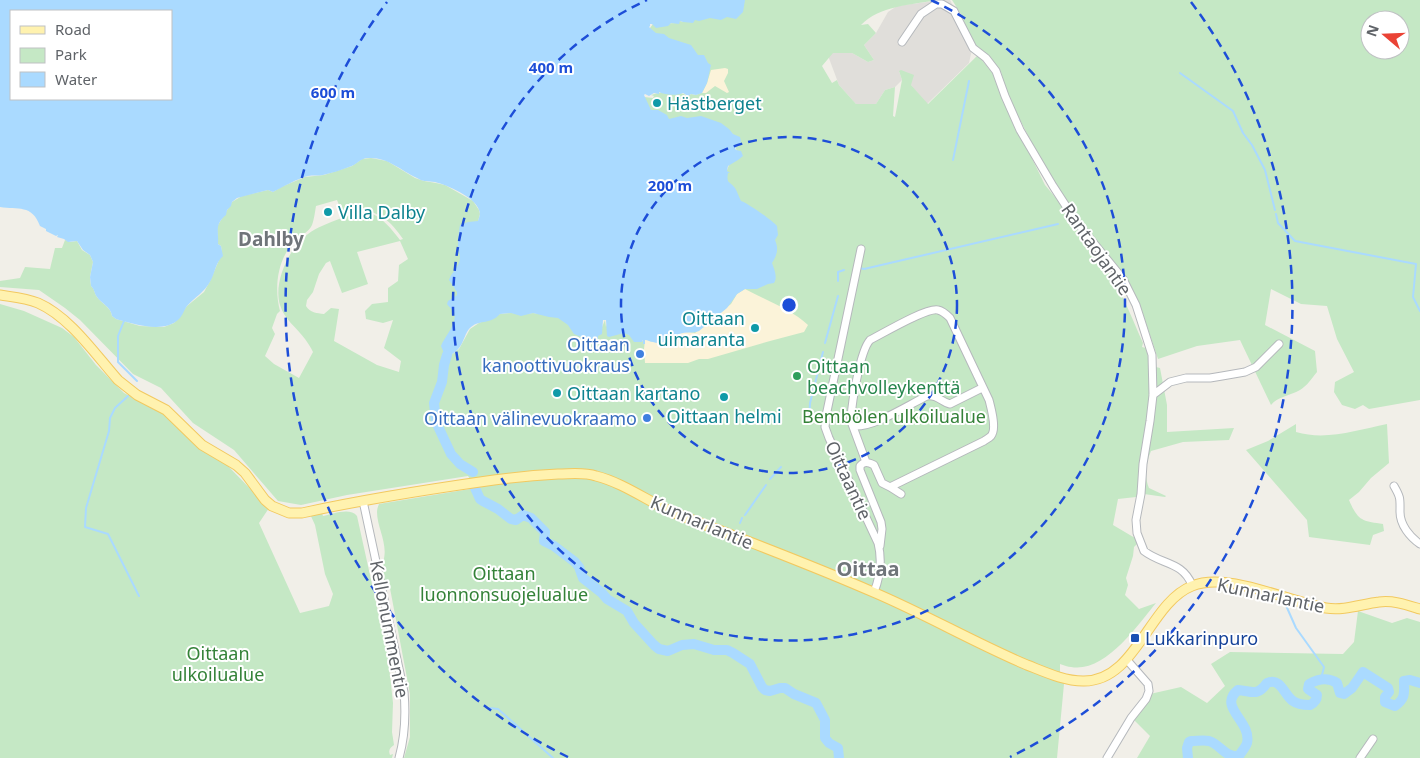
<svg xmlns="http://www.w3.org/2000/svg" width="1420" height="758" viewBox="0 0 1420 758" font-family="'Noto Sans',sans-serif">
<rect width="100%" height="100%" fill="#f1efe8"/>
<path fill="#e0deda" d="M 942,0 L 950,0 L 973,45 L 969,63 L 927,104 L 899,71 L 902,80 L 895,87 L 885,90 L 876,104 L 856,104 L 839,85 L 827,53 L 852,53 L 868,62 L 874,60 L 864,45 L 876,33 L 888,12 L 897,6 Z"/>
<path fill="#c5e8c5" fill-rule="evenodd" d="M 714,0 L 937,0 C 911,5 879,6 861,25 L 868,24 L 876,33 L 864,45 L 874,60 L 868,62 L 852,53 L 833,53 L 822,66 L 832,83 L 837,80 L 839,85 L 856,104 L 876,104 L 885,90 L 895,87 L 893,116 L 895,117 L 902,80 L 899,71 L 901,70 L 914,75 L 911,85 L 928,104 L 978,55 L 989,69 L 994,72 L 1020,134 L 1045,185 L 1060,203 L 1079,233 L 1095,250 L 1092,253 C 1117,278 1129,311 1143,343 L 1142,347 L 1146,348 L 1148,357 L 1150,390 L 1139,492 L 1136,497 L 1118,499 L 1113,525 L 1135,538 L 1138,543 L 1134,547 L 1133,556 L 1126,578 L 1128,585 L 1125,595 L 1139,609 L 1156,603 C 1137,626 1105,673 1071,667 C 1068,667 1064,665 1060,664 L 1060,672 L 1064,684 L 1057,758 L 404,758 L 410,737 L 410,694 L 389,583 L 384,582 L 383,562 C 389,545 377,528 377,512 C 377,509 378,507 379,504 L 476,488 L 468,476 L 347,495 L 301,505 L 278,501 L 234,450 L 193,423 L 161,388 L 133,374 L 80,320 L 65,308 L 39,290 L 0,287 L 0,281 L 20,278 L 25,267 L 50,269 L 55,248 L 62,248 L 65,240 L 70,242 L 77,241 L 82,250 L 90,255 L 93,262 L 90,277 L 91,286 C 95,289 94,293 97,297 C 102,304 111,307 112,316 L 116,319 L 140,326 L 164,327 L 174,323 L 187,306 L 204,292 L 210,281 L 222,253 L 221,246 L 218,244 L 217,229 L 218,225 L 232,202 L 242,196 L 268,190 L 273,192 L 281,187 L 305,177 L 324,175 L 352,166 L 362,159 L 371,158 L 387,161 L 415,178 L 424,181 L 436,183 L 445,185 L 473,201 L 479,210 L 480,214 L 478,221 L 480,247 L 444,353 L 450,356 L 459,349 L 470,329 L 479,323 L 500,314 L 511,313 L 526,314 L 533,313 L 539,314 L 552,303 L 600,332 L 605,320 L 606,327 L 607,324 L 642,341 L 653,343 L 689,332 L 747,207 L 731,193 L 724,178 L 729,165 L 738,156 L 732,133 L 676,124 L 650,114 L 644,97 L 653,98 L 654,96 L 651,95 C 661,91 677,90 688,96 L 691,94 L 696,95 L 703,92 L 647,32 L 653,24 L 676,23 L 680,21 L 683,22 L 690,22 ZM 337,200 L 343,215 C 371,205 387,215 403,239 L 400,240 C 392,230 382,216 369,213 C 359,211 348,216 339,219 C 329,223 317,227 308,234 C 289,248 273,282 280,305 C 284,319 297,328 305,339 C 308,343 311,348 313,352 L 299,378 L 274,364 L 265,356 L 275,334 L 272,328 L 277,314 L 280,311 C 274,288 277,259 295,241 C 300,236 309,232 312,225 C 314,220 315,212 316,206 ZM 400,241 L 408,259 L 399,265 L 398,281 L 388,288 L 388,302 L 372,304 L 365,311 L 366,319 L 383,323 L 393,320 L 384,348 L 401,361 L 399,372 L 377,365 L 334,341 L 339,309 L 331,308 L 324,314 C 317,313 310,313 306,306 L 307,300 L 313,292 L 319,274 L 326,263 L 330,261 L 342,293 L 368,284 L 357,252 Z
M 952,0 L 1420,0 L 1420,400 L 1369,409 L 1363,405 L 1355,409 L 1342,405 L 1334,392 L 1335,382 L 1354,372 L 1337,339 L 1327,306 L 1301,304 L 1271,289 L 1265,325 L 1315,351 L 1317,372 C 1312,378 1307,386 1300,390 C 1290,396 1278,396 1271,405 L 1240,340 L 1197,346 L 1158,359 L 1139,302 L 1126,277 L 1085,228 L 1053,184 L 1050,174 L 1046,170 L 1008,97 L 1001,72 L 997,67 L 994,67 L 984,52 L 975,48 L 961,14 ZM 1370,20 L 1400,20 L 1400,50 L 1370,50 Z
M 0,304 L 24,311 L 62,328 L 74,337 L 96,365 L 124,393 L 164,413 L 200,448 L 227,465 L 269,508 L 259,523 L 300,613 L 329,606 L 333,594 L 325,574 L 315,525 L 310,514 L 322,513 L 323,516 C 333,514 350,507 357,516 L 388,657 L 393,703 L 392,732 L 394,745 C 390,748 388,750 390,755 L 393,754 L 392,758 L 0,758 Z
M 1156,367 L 1160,368 L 1167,405 L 1167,432 L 1234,428 L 1229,440 L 1183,442 L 1151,451 C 1146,462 1144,477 1149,488 L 1166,496 L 1165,497 L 1144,494 L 1144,468 L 1156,400 Z
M 1296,424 L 1296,432 C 1326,441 1357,430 1387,424 L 1389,463 L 1371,478 L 1359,492 L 1349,500 C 1358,521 1362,521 1383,524 L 1384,531 L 1373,535 L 1370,545 L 1309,537 L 1307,520 L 1246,450 L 1268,441 Z
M 1358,611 L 1392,623 L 1407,618 L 1420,622 L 1420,758 L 1137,758 L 1150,736 L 1133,719 L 1150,694 L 1181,687 L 1207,703 L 1225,686 L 1211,664 L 1230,652 L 1343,654 L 1354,642 Z"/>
<path fill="#fbf3d9" d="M 725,68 L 728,69 L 728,73 L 724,81 L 729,92 L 727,93 L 715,86 L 706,93 L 702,93 L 707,83 L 711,70 Z
M 745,289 C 765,300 791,309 808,325 L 804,332 L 770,341 L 708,359 L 699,359 L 688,363 L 645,363 L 644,349 L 645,340 L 664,342 L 679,334 L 689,332 L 695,333 L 731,304 L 737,294 Z"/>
<path fill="#aadaff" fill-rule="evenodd" d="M 0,0 L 745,0 L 743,12 L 736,19 L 727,17 L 721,20 L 710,18 L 699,21 L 695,20 L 693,23 L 683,22 L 680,21 L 679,24 L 671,23 L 668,26 L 656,28 L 652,24 L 650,24 L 650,26 L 649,27 L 656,33 L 664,34 L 669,38 L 691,45 L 698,55 L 704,55 L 708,63 L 711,65 L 707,83 L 702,93 L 696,95 L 691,94 L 688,96 L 683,93 C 677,96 665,95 659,92 L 659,94 L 654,93 L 649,96 L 645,94 L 644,95 L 651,110 L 658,110 L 667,115 L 669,119 L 681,116 L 687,118 L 701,116 L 721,123 L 729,129 L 733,134 L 740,137 L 741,141 L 740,145 L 735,148 L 736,150 L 741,151 L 743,156 L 738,160 L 728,166 L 727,171 L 730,173 L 728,173 C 726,184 730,181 735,188 C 737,191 739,197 741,201 C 746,202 773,221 777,226 L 778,235 L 775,240 C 779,249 777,255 772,263 C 774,269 778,277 774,283 L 768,284 L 757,289 L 745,289 L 737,294 L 727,308 L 699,331 C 693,334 686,331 679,334 C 671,338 662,346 653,342 C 650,342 648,340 645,340 L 645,344 L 643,344 L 643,340 L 642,342 L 634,342 L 629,335 L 624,333 L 609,337 L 607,336 L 606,320 L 603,320 L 602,334 L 598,336 L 598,340 L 594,342 L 574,334 L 568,325 L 558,318 L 549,317 L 533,313 L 521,316 L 511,313 L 500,314 C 490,325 481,319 471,327 C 465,332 464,342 459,348 C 457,351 453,353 450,356 L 444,353 L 441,346 C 444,337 460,321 453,311 C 451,308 449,307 447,304 L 448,301 L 457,295 L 457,292 L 449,280 C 451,272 460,267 460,258 C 460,254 458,250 458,246 C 458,240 459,230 460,225 L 468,222 L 478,221 C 479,217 481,214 479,210 C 475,197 447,185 435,182 C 428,181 423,182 417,178 C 400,170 388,157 368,158 C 360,158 357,165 349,167 C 341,170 332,173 323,175 C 318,176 313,175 308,176 C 299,178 282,187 273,192 L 268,190 L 237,198 L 232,202 L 231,206 L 227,210 L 226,215 C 214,225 219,231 218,244 L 221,246 L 223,256 C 216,262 215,272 211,280 C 204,293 196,296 187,306 C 184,310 183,315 179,319 C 164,334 133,324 116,319 L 112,316 C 111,307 101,303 97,297 C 94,293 95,290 91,286 L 90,277 L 93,262 L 90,255 L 83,250 L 77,241 L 68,242 L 64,239 L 57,237 L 58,235 L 56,236 L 46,231 L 46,229 L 40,226 C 32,204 18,210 0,207 ZM 11,11 L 171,11 L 171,99 L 11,99 Z"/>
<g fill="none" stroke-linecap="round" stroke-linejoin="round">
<path stroke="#aadaff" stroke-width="2" d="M 1180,73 L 1233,111 L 1243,133 L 1252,145 L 1265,170 L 1275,210
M 953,160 L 969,81
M 1276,214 L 1278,223 L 1295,241 L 1416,264 L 1413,297 L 1420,311
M 860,268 L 864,269 L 1058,224
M 838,281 L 838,272 L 844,270
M 124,321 L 118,336 L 118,362 L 137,381
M 825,343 L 838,296
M 128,396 L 115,408 L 110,418 L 109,431 L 86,508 L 85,527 L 108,534 L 139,596
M 809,424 L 810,403 L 823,352
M 770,479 L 781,467
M 745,515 L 766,485
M 740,523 L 742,518
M 1284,601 L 1296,628 L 1324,667 L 1321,679
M 490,708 L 498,709 L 553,758"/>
<path stroke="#aadaff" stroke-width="10" d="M 447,355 L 444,365 L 442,382 L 434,403 L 436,422 L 451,454 L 460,464 L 473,472
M 475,488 L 480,499 L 483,501 L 498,509 L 511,519 L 516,520 L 523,515 L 531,518 L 545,532 L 544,541 L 554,546 L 575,562 L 579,567 L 583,578 L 602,593 L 607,599 L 627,611 L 634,623 L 654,645 L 659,649 L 668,651 L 682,645 L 694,644 L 714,650 L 727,650 L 733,653 L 750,664 L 762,687 L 765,690 L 770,691 L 780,688 L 785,688 L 794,694 L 816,703 L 825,720 L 825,738 L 829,743 L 838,748 L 839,758
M 1188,758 L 1187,748 L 1189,742 L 1191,741 C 1197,741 1204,740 1209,741 C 1220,744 1225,758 1239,756 C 1241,752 1246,747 1247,743 C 1252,721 1217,707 1238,690 C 1252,691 1257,697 1267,683 C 1281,677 1284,695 1293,701 C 1297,704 1304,705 1310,705 C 1314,703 1317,700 1317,695 L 1308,689 L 1309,684 C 1318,679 1328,677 1337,683 L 1340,693 L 1344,694 L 1352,688 L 1363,672 L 1388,688 L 1389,692 L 1385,697 L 1385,702 L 1395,706 C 1406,698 1404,693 1404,681 L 1410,680 L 1420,683"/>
<defs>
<path id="minor" d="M 902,42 L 921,14 L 936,4 L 942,4 L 954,11 L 973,48 L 986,58 L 996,71 L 1005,96 L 1020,130 L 1053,186 L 1075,220 L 1123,279 L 1136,305 L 1152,355 L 1153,395 L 1150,421 L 1143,464 L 1141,494 L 1136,520 L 1137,533 L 1144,551 C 1162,565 1182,561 1192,585
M 861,249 L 826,416 L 825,427 L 829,438 L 878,543 C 882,559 880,577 874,592
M 1153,395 L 1170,382 L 1186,378 L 1210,378 L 1222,376 L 1245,372 L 1256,367 L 1279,344
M 853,426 C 874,428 908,405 927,396 C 937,394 941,402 950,404 L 982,388
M 866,462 L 852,424 L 851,418 C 852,402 860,351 870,340 C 882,334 927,307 938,310 C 943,311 947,315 950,318 L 989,400 C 991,408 997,429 991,436 C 989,438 987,439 984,441 L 890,487
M 1394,486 C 1401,498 1400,499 1400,512 C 1400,525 1410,537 1420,544
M 363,501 L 404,692 C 406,715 405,736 399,758
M 880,546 L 882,529 L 881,522 L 860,470 L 860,466 C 864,461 868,462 874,465 L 882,483 L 890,487 L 901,494
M 1107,758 L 1131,718 L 1146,699 L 1149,691 L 1148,684 L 1127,660
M 1360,758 L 1373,739"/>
<path id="major" d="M 0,295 C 13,297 26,298 38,303 C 70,317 95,354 118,380 L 137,395 L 166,410 L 202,445 L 236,465 L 245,473 L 265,500 L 272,506 L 289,513 L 302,513 C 366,499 430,489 494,480 C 516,477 537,475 558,474 C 571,474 584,472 596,476 C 621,482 648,501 672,512 C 739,538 807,563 873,592 C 925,614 975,643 1027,665 C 1045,672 1064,681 1083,681 C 1136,682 1149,603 1192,586 C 1228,571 1288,602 1326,608 C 1344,611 1362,604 1379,602 C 1393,600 1407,605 1420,609"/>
</defs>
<use href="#minor" stroke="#b5b8bc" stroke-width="9"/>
<use href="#major" stroke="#f2c960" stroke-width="11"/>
<use href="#minor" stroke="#fff" stroke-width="7"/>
<use href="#major" stroke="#fff2af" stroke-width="9"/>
</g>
<g fill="none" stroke="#1d4ed8" stroke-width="2.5" stroke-dasharray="9 6">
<circle cx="789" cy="305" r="168"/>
<path d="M931 0A336 336 0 1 1 647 0"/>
<path d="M568 757A503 503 0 0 1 387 2M1191 2A503 503 0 0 1 1010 757"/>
</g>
<g fill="#0f9aa8" stroke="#fff" stroke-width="2">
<circle cx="657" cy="103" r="5"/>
<circle cx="328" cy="212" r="5"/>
<circle cx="755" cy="328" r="5"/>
<circle cx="557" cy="393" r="5"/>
<circle cx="724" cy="397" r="5"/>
</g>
<g fill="#3f7fe0" stroke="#fff" stroke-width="2">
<circle cx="640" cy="354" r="5"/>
<circle cx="647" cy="418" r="5"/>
</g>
<circle fill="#2e9e5b" stroke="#fff" stroke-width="2" cx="797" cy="376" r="5"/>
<rect fill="#1a4fb4" stroke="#fff" stroke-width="2" x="1130" y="633" width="10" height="10" rx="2.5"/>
<g text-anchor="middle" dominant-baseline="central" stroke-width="4" stroke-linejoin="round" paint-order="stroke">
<g font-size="18" fill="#0d838f" stroke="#fff" text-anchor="start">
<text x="667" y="103">Hästberget</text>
<text x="338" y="212">Villa Dalby</text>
<text x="745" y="318" text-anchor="end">Oittaan<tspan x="745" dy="21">uimaranta</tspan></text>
<text x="567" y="393">Oittaan kartano</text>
<text x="724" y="416" text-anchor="middle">Oittaan helmi</text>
</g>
<g font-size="18" fill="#5f6368" stroke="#fff">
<text transform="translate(1097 249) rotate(55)">Rantaojantie</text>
<text transform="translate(849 480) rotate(65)">Oittaantie</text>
<text transform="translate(702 522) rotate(23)">Kunnarlantie</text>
<text transform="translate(1271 595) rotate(12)">Kunnarlantie</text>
<text transform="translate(390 629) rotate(79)">Kellonummentie</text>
</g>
<g font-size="18" fill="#366cbe" stroke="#fff" text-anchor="end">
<text x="630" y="344">Oittaan<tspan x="630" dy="21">kanoottivuokraus</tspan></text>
<text x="637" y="418">Oittaan välinevuokraamo</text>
</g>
<g font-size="18" fill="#27864d" stroke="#fff" text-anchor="start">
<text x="807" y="366">Oittaan<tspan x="807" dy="21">beachvolleykenttä</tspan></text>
</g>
<g font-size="18" fill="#348238" stroke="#fff">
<text x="894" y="416">Bembölen ulkoilualue</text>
<text x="504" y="573">Oittaan<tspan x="504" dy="21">luonnonsuojelualue</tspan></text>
<text x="218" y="653">Oittaan<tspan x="218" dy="21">ulkoilualue</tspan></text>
</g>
<g font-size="18" fill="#164399" stroke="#fff" text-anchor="start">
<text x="1145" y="638">Lukkarinpuro</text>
</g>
<g font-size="19" font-weight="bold" fill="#70757a" stroke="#fff">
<text x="271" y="239">Dahlby</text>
</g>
<g font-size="20" font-weight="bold" fill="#70757a" stroke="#fff">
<text x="868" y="568">Oittaa</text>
</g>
</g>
<circle cx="789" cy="305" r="8" fill="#1d4ed8" stroke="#fff" stroke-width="2.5"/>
<g font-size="15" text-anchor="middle" font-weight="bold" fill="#1d4ed8" stroke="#fff" stroke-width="4" stroke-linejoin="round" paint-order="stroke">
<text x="551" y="73">400 m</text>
<text x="333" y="98">600 m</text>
<text x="670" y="191">200 m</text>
</g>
<rect x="10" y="10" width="162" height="90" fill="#ffffff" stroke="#bfc1c3"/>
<rect x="20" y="26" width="25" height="8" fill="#fff2af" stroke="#bfc1c3"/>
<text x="55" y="35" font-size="15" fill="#5f6368">Road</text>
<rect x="20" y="48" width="25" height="15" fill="#c5e8c5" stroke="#bfc1c3"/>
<text x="55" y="60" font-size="15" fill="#5f6368">Park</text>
<rect x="20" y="72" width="25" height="15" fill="#aadaff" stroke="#bfc1c3"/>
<text x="55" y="85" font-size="15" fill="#5f6368">Water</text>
<g transform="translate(1385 35) rotate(289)"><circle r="24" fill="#ffffff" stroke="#bfc1c3"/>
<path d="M0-4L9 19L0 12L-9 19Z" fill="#ea4335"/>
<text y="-8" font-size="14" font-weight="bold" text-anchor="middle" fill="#5f6368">N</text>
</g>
</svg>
